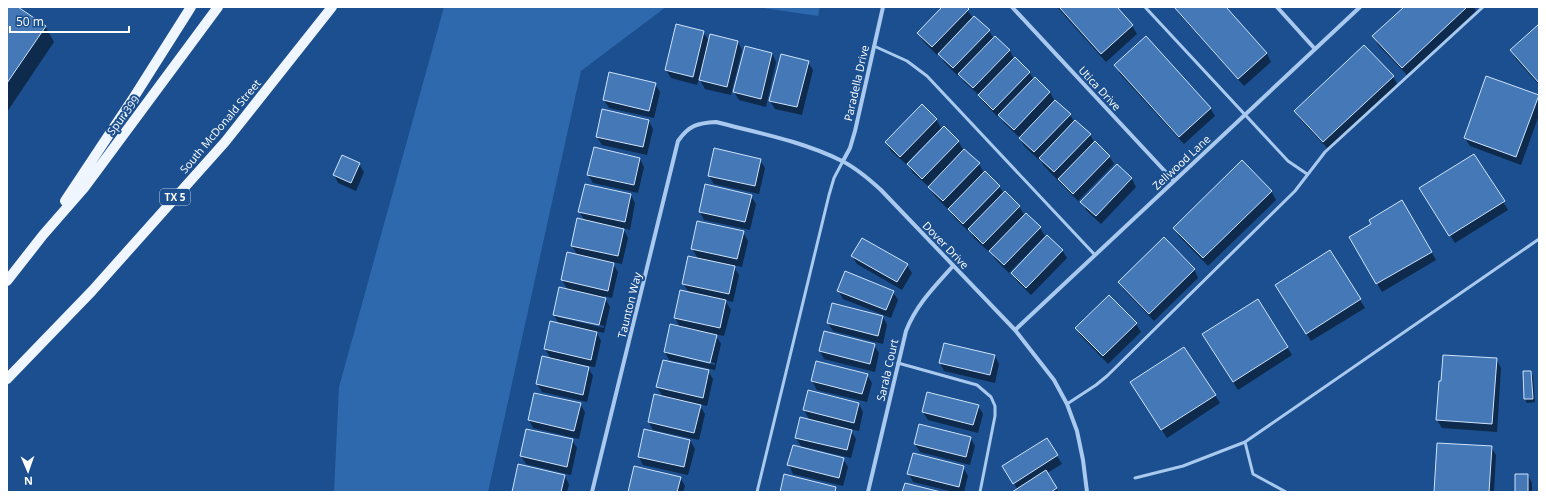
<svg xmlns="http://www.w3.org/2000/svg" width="1546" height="499" viewBox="0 0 1546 499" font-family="'Open Sans',sans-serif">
<rect width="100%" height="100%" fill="#1b4f8f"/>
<path fill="#2e69ad" d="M 444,7 L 666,7 L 581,71 L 488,492 L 334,492 L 339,387 Z
M 757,7 L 820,7 L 818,16 Z"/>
<path fill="#0007" fill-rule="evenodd" d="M 7,7 L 16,7 L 45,26 L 54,42 L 7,112 Z
M 943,7 L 965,7 L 973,18 L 989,31 L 994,39 L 995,37 L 1010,51 L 1014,59 L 1029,72 L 1034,80 L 1050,92 L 1055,102 L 1070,115 L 1074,122 L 1090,135 L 1094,142 L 1109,156 L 1114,164 L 1078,201 L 1044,166 L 1040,159 L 1039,160 L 1024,146 L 1019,137 L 1004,123 L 1000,115 L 998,117 L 984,103 L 979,95 L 964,82 L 960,74 L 958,76 L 944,62 L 939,53 L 937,55 L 923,41 L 918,33 Z
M 1057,7 L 1115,7 L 1132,26 L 1137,34 L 1106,62 Z
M 1175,7 L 1225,7 L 1267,54 L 1271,62 L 1244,86 L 1180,15 Z
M 1405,7 L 1474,7 L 1476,11 L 1407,75 L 1378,45 L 1374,37 Z
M 1539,25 L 1539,85 L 1516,59 L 1511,50 Z
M 703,32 L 710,42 L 738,42 L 742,50 L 731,95 L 705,89 L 699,78 L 697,85 L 671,78 L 666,70 Z
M 772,53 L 776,62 L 766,107 L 739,100 L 734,92 Z
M 808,62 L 813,70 L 802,115 L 775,109 L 770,101 Z
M 1116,65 L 1210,108 L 1215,116 L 1184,144 L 1120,74 Z
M 1393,77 L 1398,85 L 1329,150 L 1300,119 L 1295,111 Z
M 655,84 L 660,92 L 654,118 L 609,108 L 604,100 Z
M 1538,96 L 1539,115 L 1521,165 L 1470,146 L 1465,138 Z
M 936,119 L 941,128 L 906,164 L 891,151 L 886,142 Z
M 649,121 L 653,129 L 647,155 L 602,145 L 597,137 Z
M 958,141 L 964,151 L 979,164 L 984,173 L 999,186 L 1004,194 L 1019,206 L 1025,216 L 1026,214 L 1040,228 L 1045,236 L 1009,273 L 995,259 L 990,250 L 988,251 L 974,238 L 970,230 L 968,231 L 954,217 L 949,208 L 948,209 L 934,195 L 928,186 L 913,173 L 908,164 Z
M 1474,155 L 1508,210 L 1455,243 L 1425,196 Z
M 640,159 L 644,167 L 638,193 L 593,183 L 588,175 Z
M 760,160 L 765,168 L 759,194 L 714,184 L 709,176 Z
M 359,164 L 364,172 L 356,191 L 338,183 L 334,174 Z
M 1117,165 L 1132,179 L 1136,187 L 1101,224 L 1086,210 L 1082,202 Z
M 1271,191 L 1276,200 L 1208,266 L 1179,236 L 1174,228 Z
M 631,195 L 635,203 L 630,230 L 623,228 L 628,238 L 622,264 L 612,262 L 618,272 L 612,298 L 604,296 L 610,307 L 604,333 L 596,331 L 601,341 L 595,367 L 587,366 L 593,376 L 587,402 L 542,392 L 537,384 L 551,359 L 545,349 L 559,324 L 554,315 L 568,290 L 562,280 L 578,256 L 572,246 L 585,221 L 579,211 ZM 558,315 L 604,326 L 604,328 L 558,317 Z
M 751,196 L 756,204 L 750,230 L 704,220 L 700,212 Z
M 1402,202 L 1436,260 L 1382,292 L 1350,237 L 1372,224 Z
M 743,232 L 748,241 L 742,267 L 733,265 L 739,275 L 733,302 L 725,300 L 731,310 L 724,336 L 715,334 L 721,344 L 715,370 L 669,360 L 665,352 L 680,328 L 675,317 L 689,293 L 683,283 L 698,259 L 692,248 ZM 669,352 L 715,363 L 715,365 L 669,354 Z
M 1062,250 L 1067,258 L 1031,295 L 1017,281 L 1012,273 Z
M 1330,251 L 1365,308 L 1311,341 L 1281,293 Z
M 852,256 L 907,265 L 912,273 L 902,290 L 857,264 Z
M 1194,269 L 1198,278 L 1154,321 L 1124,290 L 1119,282 Z
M 838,290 L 893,292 L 898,300 L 891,318 L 843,299 Z
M 1109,296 L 1136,324 L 1141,332 L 1108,364 L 1081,336 L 1076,328 Z
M 1257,300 L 1292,355 L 1238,390 L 1208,342 Z
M 832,304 L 883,317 L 887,325 L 883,344 L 833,331 L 828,323 Z
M 874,345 L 879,353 L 875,372 L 824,359 L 820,351 Z
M 995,356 L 999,364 L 995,383 L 944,371 L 940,363 Z
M 1496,359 L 1501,368 L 1497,432 L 1442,428 L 1437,420 Z
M 817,362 L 867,375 L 872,383 L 867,402 L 817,390 L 812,381 Z
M 708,371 L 713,379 L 707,406 L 699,404 L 705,414 L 699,440 L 653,430 L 649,422 L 663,397 L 657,387 Z
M 1531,372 L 1533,376 L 1535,402 L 1527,403 L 1525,399 Z
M 1136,390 L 1215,395 L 1220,403 L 1167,438 Z
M 535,394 L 580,404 L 585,412 L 579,439 L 533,428 L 529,420 Z
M 859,404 L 863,412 L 859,431 L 850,429 L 856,439 L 851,458 L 801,446 L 796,438 L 810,421 L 804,410 Z
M 978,406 L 983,414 L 978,433 L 928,420 L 923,412 Z
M 970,437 L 975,446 L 970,465 L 920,452 L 915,444 Z
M 1046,439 L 1062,464 L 1047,473 L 1059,492 L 1014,492 L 1018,490 L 1003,466 Z
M 572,440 L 577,448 L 571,475 L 526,464 L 521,456 Z
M 690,440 L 695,449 L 688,475 L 643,465 L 639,457 Z
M 1491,447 L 1496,455 L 1494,492 L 1435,492 Z
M 843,459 L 848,467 L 843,486 L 793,474 L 789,465 Z
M 963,467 L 968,476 L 964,492 L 954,492 L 913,482 L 909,474 Z
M 564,475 L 569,484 L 567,492 L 513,492 Z
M 1528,475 L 1532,483 L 1532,492 L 1516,492 Z
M 680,477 L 685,486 L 683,492 L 629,492 Z"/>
<path fill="#4478b7" stroke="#cfe3fa" d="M 7,7 L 18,7 L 46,26 L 7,83 Z
M 942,7 L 967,7 L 969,9 L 932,47 L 917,33 Z
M 1059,7 L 1117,7 L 1133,25 L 1101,54 Z
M 1174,7 L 1226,7 L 1267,53 L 1238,79 Z
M 1404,7 L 1467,7 L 1402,68 L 1372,36 Z
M 974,16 L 990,30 L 953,68 L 938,54 Z
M 676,24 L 704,31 L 693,77 L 665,70 Z
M 1539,24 L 1539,83 L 1510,50 Z
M 710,34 L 738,41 L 727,87 L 699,80 Z
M 995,36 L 1010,50 L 973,88 L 958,74 Z
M 1146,36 L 1211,108 L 1179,137 L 1114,65 Z
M 1364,45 L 1394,76 L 1323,142 L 1294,111 Z
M 745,46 L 772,53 L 761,99 L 733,92 Z
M 781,54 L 809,61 L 797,107 L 769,101 Z
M 1015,57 L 1030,72 L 993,110 L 978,95 Z
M 609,72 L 656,83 L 649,111 L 603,100 Z
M 1486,76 L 1539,95 L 1516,157 L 1464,138 Z
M 1035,77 L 1050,92 L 1014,130 L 998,115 Z
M 1055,100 L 1071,114 L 1034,152 L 1019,138 Z
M 922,104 L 937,119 L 900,157 L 885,142 Z
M 602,109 L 649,120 L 643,147 L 596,137 Z
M 1075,120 L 1091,134 L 1054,172 L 1039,158 Z
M 944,126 L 959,141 L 922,179 L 907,164 Z
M 1095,141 L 1110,156 L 1073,194 L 1058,179 Z
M 594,147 L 640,158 L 634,185 L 587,175 Z
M 714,148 L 761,159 L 755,186 L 708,176 Z
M 964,149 L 980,163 L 943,201 L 928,187 Z
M 1474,154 L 1505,201 L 1449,236 L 1419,188 Z
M 342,155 L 360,163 L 351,183 L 333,175 Z
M 1242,160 L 1272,191 L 1203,258 L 1173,228 Z
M 1117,164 L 1132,178 L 1096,216 L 1080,202 Z
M 985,171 L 1000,186 L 963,224 L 948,209 Z
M 585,184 L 631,194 L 625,222 L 578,212 Z
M 705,184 L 752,195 L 745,222 L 699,212 Z
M 1005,191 L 1020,206 L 983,244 L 968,229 Z
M 1402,200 L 1432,252 L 1376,284 L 1349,237 L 1371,224 L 1369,220 Z
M 1026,213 L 1041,227 L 1004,265 L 989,251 Z
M 577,218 L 624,229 L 618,256 L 571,246 Z
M 697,221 L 744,231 L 737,259 L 691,249 Z
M 1047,235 L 1063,250 L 1026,288 L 1011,273 Z
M 1164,237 L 1195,269 L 1149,314 L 1118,282 Z
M 862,238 L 908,264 L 897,282 L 851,256 Z
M 1330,250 L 1361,299 L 1306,334 L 1275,285 Z
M 567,252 L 614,263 L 608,291 L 561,280 Z
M 688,256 L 735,266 L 729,294 L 682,284 Z
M 845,271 L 894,291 L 886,310 L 837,291 Z
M 559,287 L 606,298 L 599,325 L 553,315 Z
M 680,290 L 726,300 L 720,328 L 674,318 Z
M 1109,295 L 1137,323 L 1103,356 L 1075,328 Z
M 1258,299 L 1288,347 L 1233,382 L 1202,334 Z
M 832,303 L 883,316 L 878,336 L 827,323 Z
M 550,321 L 597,332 L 591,360 L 544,349 Z
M 670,324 L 717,335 L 710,363 L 664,352 Z
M 824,331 L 875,344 L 870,364 L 819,351 Z
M 944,343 L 995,355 L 990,375 L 939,363 Z
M 1184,347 L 1216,395 L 1161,430 L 1130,382 Z
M 1443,355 L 1497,358 L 1492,424 L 1436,420 L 1439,381 L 1441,381 Z
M 542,356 L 589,367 L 583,395 L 536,384 Z
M 663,360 L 709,370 L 703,398 L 656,387 Z
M 816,361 L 868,374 L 862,394 L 811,381 Z
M 1523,371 L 1531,371 L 1533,399 L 1524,399 Z
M 808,390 L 859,403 L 854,423 L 803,410 Z
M 927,392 L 979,405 L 973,425 L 922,412 Z
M 534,393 L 581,403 L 574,431 L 528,420 Z
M 654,394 L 701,405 L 694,433 L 648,422 Z
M 800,417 L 852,430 L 847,450 L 795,438 Z
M 919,424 L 971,437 L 966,457 L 914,444 Z
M 526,429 L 573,439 L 567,467 L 520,456 Z
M 644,429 L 690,440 L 684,467 L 638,457 Z
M 1047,438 L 1058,455 L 1013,484 L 1002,466 Z
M 1437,443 L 1492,446 L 1489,492 L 1434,492 Z
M 793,445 L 844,458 L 839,478 L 787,465 Z
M 913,453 L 964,466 L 959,487 L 907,474 Z
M 518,464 L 565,475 L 561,492 L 512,492 Z
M 634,466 L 681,477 L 677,492 L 628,492 Z
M 1046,470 L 1057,488 L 1051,492 L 1012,492 Z
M 784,474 L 836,487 L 835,492 L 780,492 Z
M 1515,474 L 1528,474 L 1528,492 L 1515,492 Z
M 905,483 L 941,492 L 902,492 Z"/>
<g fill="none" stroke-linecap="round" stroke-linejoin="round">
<path stroke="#a9c9ee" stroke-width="3" d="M 1145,7 L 1288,161 L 1307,174
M 874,46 L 907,61 L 927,76 L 1095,255
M 898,363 L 977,385 L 991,397 L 995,406 L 995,416 L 980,492
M 1067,404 L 1096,385 L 1107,376 L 1295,191 L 1325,152 L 1483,7
M 1245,442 L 1253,474 L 1286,492
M 1135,478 L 1183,466 L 1245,442 L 1539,239
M 757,492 L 829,195 L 834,178 L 843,161"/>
<path stroke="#a9c9ee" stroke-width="4" d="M 1012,7 L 1174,181
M 1277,7 L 1315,49
M 843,161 L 850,148 L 855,131 L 883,7
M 1015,330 L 1360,7
M 592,492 L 678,141 C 689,125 698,123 716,122 C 758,133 802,141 842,161 C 856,168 869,179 881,190 L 1015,330 L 1054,380 L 1067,404 L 1077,431 L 1083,460 L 1087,492
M 868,492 L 906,331 C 916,305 935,286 953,266"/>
<path stroke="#f0f6ff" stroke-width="10" d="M 65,201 L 134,97 L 191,7
M 7,281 L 43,235 L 84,188 L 218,7
M 7,379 L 92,291 L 225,142 L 332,7"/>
</g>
<g text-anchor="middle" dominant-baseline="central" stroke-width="4" stroke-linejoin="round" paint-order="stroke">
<rect fill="#1b4f8f" stroke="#bbcadd" stroke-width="1" x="160" y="189" width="30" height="16" rx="3"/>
<g font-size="10" font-weight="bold" fill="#fff">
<text x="175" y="197">TX 5</text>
</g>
<g font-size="11" fill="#fff" stroke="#1b4f8f">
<text transform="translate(856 83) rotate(-77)">Paradella Drive</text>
<text transform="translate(1100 88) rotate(47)">Utica Drive</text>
<text transform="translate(123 115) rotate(-53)">Spur 399</text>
<text transform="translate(220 126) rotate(-50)">South McDonald Street</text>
<text transform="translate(1181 162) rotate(-43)">Zellwood Lane</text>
<text transform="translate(946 245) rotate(46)">Dover Drive</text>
<text transform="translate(629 305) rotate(-76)">Taunton Way</text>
<text transform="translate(887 370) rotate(-77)">Sarala Court</text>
</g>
</g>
<rect width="1546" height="499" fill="none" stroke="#ffffff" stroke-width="16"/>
<g transform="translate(28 471) rotate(178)" stroke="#1b4f8f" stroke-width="3" paint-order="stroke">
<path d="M0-3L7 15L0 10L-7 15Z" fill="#ffffff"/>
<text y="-6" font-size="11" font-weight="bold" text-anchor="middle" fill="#ffffff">N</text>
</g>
<path d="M10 26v6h119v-6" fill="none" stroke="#ffffff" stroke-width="2"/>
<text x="16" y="26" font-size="12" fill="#ffffff" stroke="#1b4f8f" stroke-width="3" paint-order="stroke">50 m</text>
</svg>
